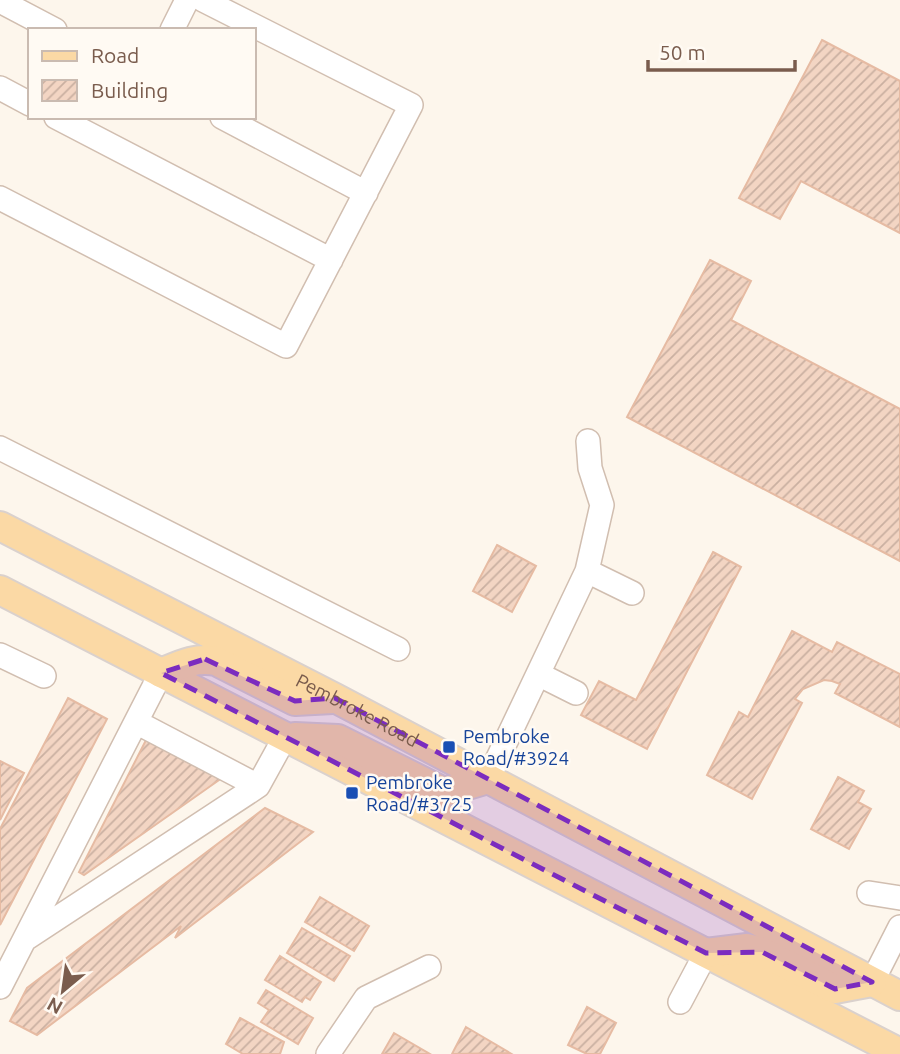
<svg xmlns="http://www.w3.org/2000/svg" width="900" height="1054" viewBox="0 0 900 1054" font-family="Ubuntu,sans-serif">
<defs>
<pattern id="building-hatch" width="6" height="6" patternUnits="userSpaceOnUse" patternTransform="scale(1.75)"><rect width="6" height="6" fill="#f3d5c3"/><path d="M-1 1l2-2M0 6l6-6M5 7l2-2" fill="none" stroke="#cab0a1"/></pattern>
</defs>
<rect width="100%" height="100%" fill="#fdf6ec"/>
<path fill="url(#building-hatch)" stroke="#e6bba3" stroke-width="2" d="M 822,40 L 900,81 L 900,233 L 801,181 L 780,219 L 739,198 Z
M 710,260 L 751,281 L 731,320 L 900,409 L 900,561 L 627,417 Z
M 497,545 L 536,566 L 512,612 L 473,591 Z
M 713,552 L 741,567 L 647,749 L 581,715 L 599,681 L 636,700 Z
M 792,631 L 832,652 L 837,642 L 900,674 L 900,727 L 835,693 L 840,684 L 832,681 L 824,680 L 803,689 L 795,699 L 802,703 L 752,799 L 707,775 L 739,712 L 748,717 Z
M 68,698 L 107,719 L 0,925 L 0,829 Z
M 146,740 L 222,778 L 84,875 L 79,872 Z
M 0,761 L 24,773 L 0,820 Z
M 838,777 L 864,791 L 858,802 L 871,809 L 849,849 L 811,829 Z
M 265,808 L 313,832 L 175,938 L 181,926 L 37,1035 L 10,1021 L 27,988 Z
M 320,897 L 369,926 L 354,951 L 305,922 Z
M 302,928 L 350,956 L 334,981 L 287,953 Z
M 280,956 L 321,982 L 310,1000 L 305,997 L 302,1002 L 265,980 Z
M 266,990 L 313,1018 L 298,1044 L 261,1022 L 269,1010 L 258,1003 Z
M 587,1007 L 616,1023 L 600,1054 L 587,1054 L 568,1045 Z
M 240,1018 L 284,1042 L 280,1054 L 243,1054 L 226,1044 Z
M 466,1027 L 510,1053 L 452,1054 Z
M 394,1033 L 430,1054 L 382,1054 Z"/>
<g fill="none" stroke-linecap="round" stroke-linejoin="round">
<defs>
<path id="minor" d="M 0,1 L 55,30
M 172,30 L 187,0
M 0,88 L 30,104
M 56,117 L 331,260
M 222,117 L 366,193
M 0,198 L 286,346 L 411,105 L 203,0
M 0,448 L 398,649
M 587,571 L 632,593
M 0,655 L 44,676
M 538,674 L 576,693
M 136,722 L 258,786
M 488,779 L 587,571 L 602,505 L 590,468 L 588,441
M 869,893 L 900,898
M 27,938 L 258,786 L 285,737
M 872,982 L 900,927
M 0,987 L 161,673
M 680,1002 L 706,953
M 328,1054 L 366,998 L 429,967"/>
<g id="major">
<path id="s1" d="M 0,526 L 335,698 L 900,996"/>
<path d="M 0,590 L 900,1053"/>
<path d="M 161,673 C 180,665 195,657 216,661 L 295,701 L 333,699"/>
<path d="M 295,737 L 338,739 L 444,792 L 488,779"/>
<path d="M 706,953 L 747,948 L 762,952 L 835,989 L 872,982"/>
</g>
</defs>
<use href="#minor" stroke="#d1beb0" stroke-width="26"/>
<use href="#major" stroke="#dad1cd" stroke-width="32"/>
<use href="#minor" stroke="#fff" stroke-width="23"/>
<use href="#major" stroke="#fbd9a5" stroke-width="28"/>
</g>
<path fill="#7b2cbf" fill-opacity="0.2" stroke="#7b2cbf" stroke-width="5" stroke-dasharray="14 9" stroke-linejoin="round" d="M 205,659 L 295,701 L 335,698 L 872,982 L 835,989 L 762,952 L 706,953 L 161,673 Z"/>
<g fill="#1a4fb4" stroke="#fffaf3" stroke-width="2.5">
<rect x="442" y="740" width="14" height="14" rx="3.5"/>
<rect x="345" y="786" width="14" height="14" rx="3.5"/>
</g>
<g text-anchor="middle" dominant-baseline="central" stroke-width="5" stroke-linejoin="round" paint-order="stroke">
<g font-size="19" fill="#7a5c4d" stroke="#fffaf3">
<text stroke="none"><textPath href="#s1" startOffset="402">Pembroke Road</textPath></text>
</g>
<g font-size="19" fill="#164399" stroke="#fffaf3" text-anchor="start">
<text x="463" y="736">Pembroke<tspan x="463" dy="22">Road/#3924</tspan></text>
<text x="366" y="782">Pembroke<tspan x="366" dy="22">Road/#3725</tspan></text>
</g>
</g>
<rect x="28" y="28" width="228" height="91" fill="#fffaf3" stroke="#cabbb1" stroke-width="2"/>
<rect x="42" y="51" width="35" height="10" fill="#fbd9a5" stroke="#cabbb1" stroke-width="2"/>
<text x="91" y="63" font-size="21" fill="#7a5c4d">Road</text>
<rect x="42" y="80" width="35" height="21" fill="url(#building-hatch)" stroke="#cabbb1" stroke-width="2"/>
<text x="91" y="98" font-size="21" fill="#7a5c4d">Building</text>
<g transform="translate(63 991) rotate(209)" stroke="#fffaf3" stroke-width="5" paint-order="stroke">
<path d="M0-5L12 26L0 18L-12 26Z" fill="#7a5c4d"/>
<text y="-10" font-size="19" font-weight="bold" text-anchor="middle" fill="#7a5c4d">N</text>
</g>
<path d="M648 60v10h147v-10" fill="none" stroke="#7a5c4d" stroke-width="3.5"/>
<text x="659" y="60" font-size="21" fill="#7a5c4d" stroke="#fffaf3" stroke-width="5" paint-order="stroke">50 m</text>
</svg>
